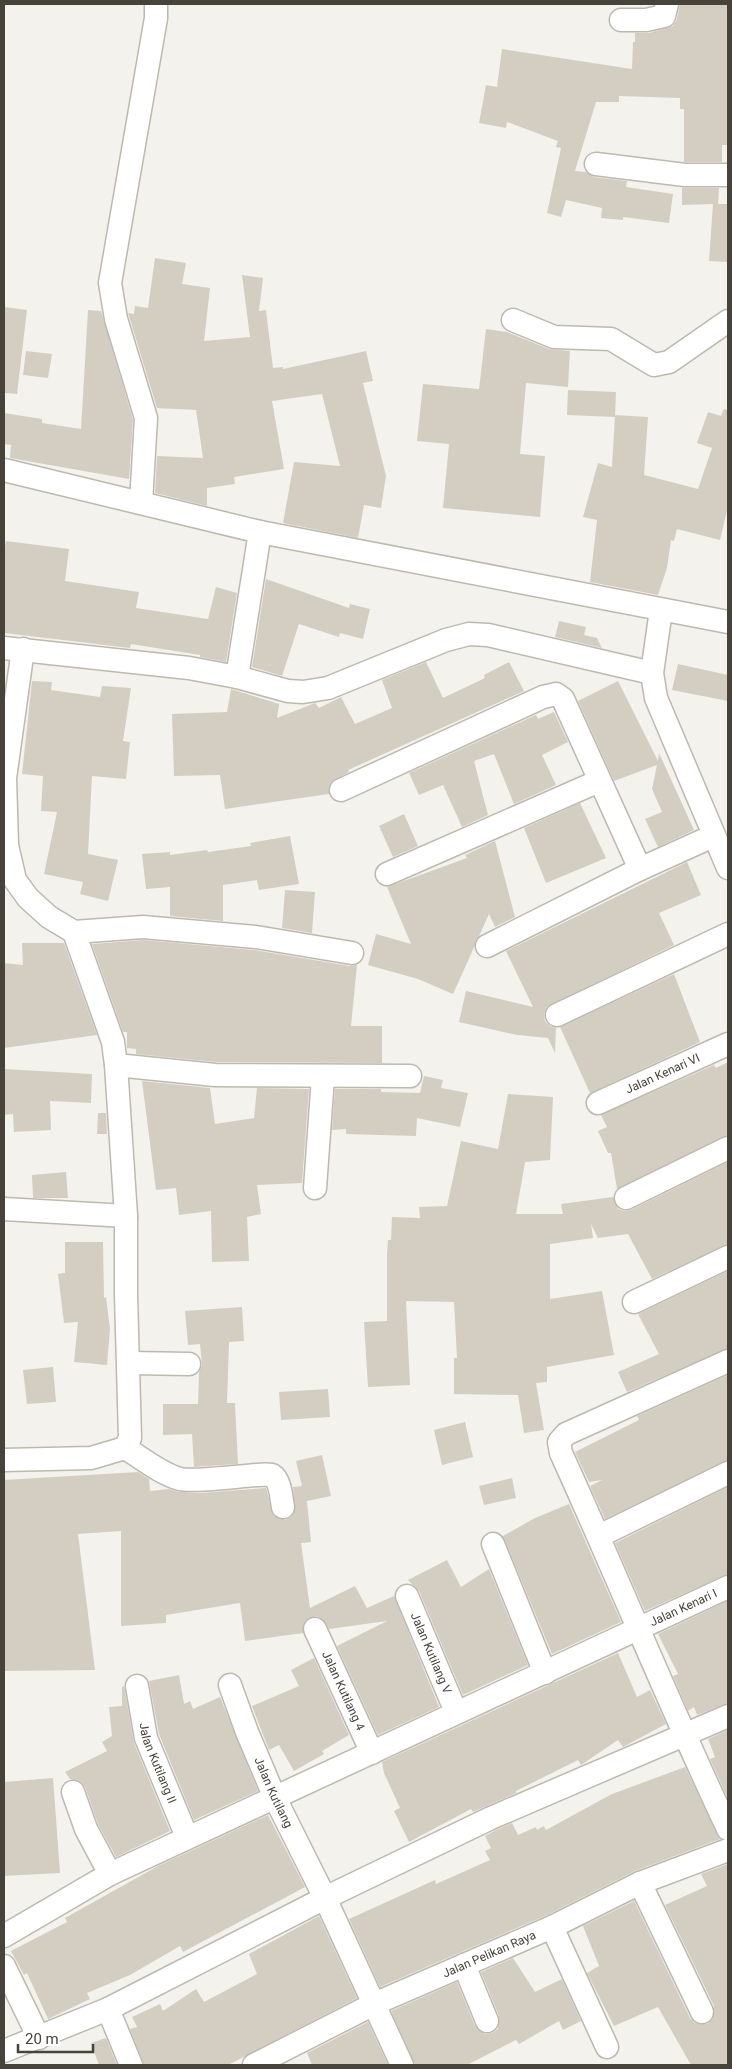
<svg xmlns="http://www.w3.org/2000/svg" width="732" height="2069" viewBox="0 0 732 2069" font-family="Roboto,sans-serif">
<rect width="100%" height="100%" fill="#f4f2ec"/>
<path fill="#d4cec2" d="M 680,4 L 728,4 L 728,145 L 722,145 L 722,162 L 684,162 L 684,109 L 680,109 L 680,98 L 619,96 L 619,102 L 596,102 L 575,171 L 586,172 L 594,177 L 627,181 L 626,187 L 673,194 L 669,223 L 623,217 L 623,220 L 601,218 L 602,208 L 566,200 L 561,217 L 547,213 L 561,148 L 556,147 L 558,141 L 507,122 L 506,128 L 479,123 L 486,85 L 497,87 L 502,49 L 632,69 L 633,42 L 635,42 L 635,33 L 649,33 L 673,26 L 677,19 Z
M 682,188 L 719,188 L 718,204 L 728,204 L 728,262 L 709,261 L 713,204 L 682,205 Z
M 155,258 L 186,263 L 182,284 L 210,288 L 204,341 L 250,337 L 242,275 L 263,278 L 259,311 L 266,310 L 273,368 L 283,367 L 283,369 L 366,351 L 373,381 L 363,383 L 386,476 L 381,508 L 364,505 L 358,538 L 283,523 L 294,462 L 340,466 L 322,394 L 272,401 L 284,469 L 234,477 L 235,484 L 207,488 L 207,506 L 155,493 L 157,456 L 203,458 L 196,410 L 157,408 L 129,316 L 128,313 L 134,314 L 135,306 L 148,308 Z
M 4,307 L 27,310 L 17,394 L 4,393 Z
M 88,310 L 101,311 L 133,420 L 129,479 L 10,458 L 11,445 L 4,444 L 4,413 L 42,419 L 42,423 L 81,429 Z
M 486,329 L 507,332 L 549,349 L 570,351 L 568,387 L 526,383 L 520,454 L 545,456 L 540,517 L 443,508 L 449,444 L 417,441 L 423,384 L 479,389 Z
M 26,351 L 52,354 L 48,378 L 23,375 Z
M 568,390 L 616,392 L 615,417 L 567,415 Z
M 724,409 L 728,410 L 728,506 L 720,540 L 677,529 L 674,541 L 671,540 L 667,568 L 658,595 L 590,582 L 597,520 L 583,517 L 598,463 L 612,467 L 615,415 L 648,417 L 644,475 L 698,489 L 712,448 L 697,443 L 708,412 L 721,416 Z
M 6,541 L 69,549 L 65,581 L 139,592 L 136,608 L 208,619 L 216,587 L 237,593 L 226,662 L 200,657 L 200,655 L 131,644 L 130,648 L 4,633 L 4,551 Z
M 266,579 L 349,608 L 350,604 L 370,609 L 363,639 L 340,633 L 339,637 L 299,624 L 282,676 L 252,667 Z
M 559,621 L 586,627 L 584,635 L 597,638 L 602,648 L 555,637 Z
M 426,662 L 443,698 L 485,678 L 484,675 L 509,662 L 524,691 L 348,770 L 349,772 L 331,782 L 329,794 L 225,809 L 220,775 L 174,776 L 172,714 L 227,712 L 231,689 L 279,704 L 277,718 L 315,703 L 319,708 L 341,697 L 355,724 L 392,708 L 382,680 Z
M 678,664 L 728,675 L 728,701 L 672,690 Z
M 32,681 L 52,682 L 51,690 L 100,697 L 102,686 L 131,688 L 123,741 L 130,742 L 126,779 L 92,776 L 88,854 L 118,860 L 108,901 L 80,894 L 83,882 L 44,874 L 57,812 L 41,811 L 43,776 L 22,774 Z
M 618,681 L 658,761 L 659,753 L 694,830 L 658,847 L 645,819 L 662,812 L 652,789 L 657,765 L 614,781 L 578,701 Z
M 554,712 L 568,742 L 542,755 L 556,785 L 514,804 L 494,754 L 474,761 L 488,815 L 462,827 L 443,785 L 419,795 L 409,773 L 536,715 L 538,719 Z
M 580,803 L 606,858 L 546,883 L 524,828 Z
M 404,814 L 418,846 L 393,857 L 379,826 Z
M 290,836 L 299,884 L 259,890 L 257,880 L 223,885 L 223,921 L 170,916 L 170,887 L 146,889 L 142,854 L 170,852 L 170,855 L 207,850 L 208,852 L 251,846 L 250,843 Z
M 495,841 L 515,917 L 495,927 L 489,914 L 453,994 L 418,979 L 368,965 L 376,934 L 411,944 L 387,887 L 467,858 L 465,855 Z
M 687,862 L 701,895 L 659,913 L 674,945 L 547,1007 L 544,1014 L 545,1021 L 550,1026 L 556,1028 L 555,1053 L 548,1038 L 517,1035 L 459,1022 L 466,991 L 533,1007 L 506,951 Z
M 285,890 L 315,892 L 312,933 L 282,928 Z
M 143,940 L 254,950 L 350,966 L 357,965 L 351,1026 L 382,1026 L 382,1063 L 216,1062 L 136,1054 L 136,1049 L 127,1048 L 127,1032 L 123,1032 L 92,944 Z
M 22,943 L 64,943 L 97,1035 L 4,1048 L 4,963 L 23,965 Z
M 674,974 L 700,1042 L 590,1093 L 560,1027 Z
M 728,1062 L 728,1135 L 617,1189 L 611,1153 L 608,1153 L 598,1131 L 607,1127 L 601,1115 L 714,1065 L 716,1068 Z
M 4,1069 L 92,1074 L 91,1103 L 50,1101 L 51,1130 L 14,1132 L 13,1114 L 4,1115 Z
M 424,1076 L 443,1080 L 441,1088 L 468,1093 L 460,1127 L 417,1118 L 416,1136 L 346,1134 L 346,1129 L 332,1130 L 335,1089 L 381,1089 L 381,1092 L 420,1093 Z
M 142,1081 L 210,1088 L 215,1124 L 254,1118 L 257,1088 L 309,1089 L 302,1183 L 257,1185 L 261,1214 L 247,1217 L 249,1261 L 212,1262 L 211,1211 L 179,1215 L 176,1188 L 156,1190 Z
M 508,1094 L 553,1097 L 550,1160 L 525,1162 L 516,1214 L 563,1214 L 561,1204 L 613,1197 L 618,1209 L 625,1211 L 631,1210 L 728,1162 L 728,1244 L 652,1279 L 628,1234 L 598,1238 L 591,1224 L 593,1238 L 550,1244 L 550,1299 L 602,1291 L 614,1355 L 547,1367 L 547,1382 L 536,1383 L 544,1430 L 524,1433 L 518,1395 L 454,1394 L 454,1358 L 457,1358 L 454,1302 L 406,1301 L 410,1385 L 368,1387 L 364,1322 L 387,1321 L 387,1255 L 388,1240 L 391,1240 L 392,1217 L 420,1218 L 419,1207 L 447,1206 L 461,1141 L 498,1149 Z
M 98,1113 L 106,1113 L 107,1134 L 97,1134 Z
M 66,1172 L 68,1198 L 33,1198 L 32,1175 Z
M 65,1242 L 103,1242 L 104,1298 L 106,1297 L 110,1329 L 107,1365 L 74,1362 L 78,1322 L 64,1323 L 58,1274 L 65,1273 Z
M 728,1271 L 728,1348 L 627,1392 L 618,1372 L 659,1354 L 638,1314 Z
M 242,1307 L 244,1341 L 229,1342 L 227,1403 L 235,1403 L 238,1464 L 194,1467 L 192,1434 L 163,1435 L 163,1404 L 198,1404 L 199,1372 L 202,1365 L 200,1344 L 188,1345 L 185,1311 Z
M 53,1367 L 56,1402 L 27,1404 L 23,1370 Z
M 728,1375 L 728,1460 L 605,1519 L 590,1486 L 602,1480 L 589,1482 L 575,1452 L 639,1420 L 637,1416 Z
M 328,1389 L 330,1417 L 281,1420 L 279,1392 Z
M 465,1422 L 473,1457 L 442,1465 L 434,1430 Z
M 322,1455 L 331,1496 L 307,1501 L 311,1542 L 301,1543 L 310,1608 L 355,1586 L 367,1608 L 394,1596 L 439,1707 L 378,1735 L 337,1646 L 387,1621 L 329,1629 L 323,1619 L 316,1616 L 305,1621 L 303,1633 L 245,1641 L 240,1603 L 166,1615 L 166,1623 L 121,1626 L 121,1531 L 78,1534 L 95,1670 L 4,1671 L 4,1480 L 138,1472 L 149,1479 L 150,1491 L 169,1489 L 179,1492 L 201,1493 L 266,1488 L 273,1515 L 285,1520 L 291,1517 L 295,1511 L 293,1487 L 302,1486 L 296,1461 Z
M 512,1478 L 516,1498 L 484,1505 L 479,1486 Z
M 728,1487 L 728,1574 L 645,1611 L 615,1543 Z
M 569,1504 L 621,1622 L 552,1654 L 503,1536 L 535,1518 Z
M 447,1560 L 461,1587 L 489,1569 L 528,1665 L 463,1695 L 419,1591 L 408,1580 Z
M 728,1601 L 728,1703 L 697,1715 L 694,1707 L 688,1711 L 673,1676 L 678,1674 L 658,1634 Z
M 618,1653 L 637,1697 L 650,1690 L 666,1724 L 623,1747 L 618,1740 L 581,1765 L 578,1760 L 516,1791 L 516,1793 L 473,1812 L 471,1809 L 409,1842 L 394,1811 L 400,1808 L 384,1773 L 382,1762 Z
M 314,1658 L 349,1735 L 322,1751 L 324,1754 L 294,1771 L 279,1745 L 269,1750 L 252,1706 L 299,1686 L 291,1670 Z
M 179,1675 L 184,1704 L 190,1701 L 193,1709 L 220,1697 L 258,1791 L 194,1820 L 159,1734 L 149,1681 Z
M 124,1686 L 134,1743 L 170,1831 L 116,1857 L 98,1824 L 85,1787 L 81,1782 L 70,1779 L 65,1772 L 107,1751 L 102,1742 L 112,1736 L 109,1707 L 122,1706 L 122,1687 Z
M 728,1730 L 728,1799 L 710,1759 L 715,1757 L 708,1739 Z
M 685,1767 L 720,1839 L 635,1871 L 547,1915 L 380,1987 L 349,1919 L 435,1880 L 436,1884 L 490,1860 L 485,1851 L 491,1848 L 485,1836 L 496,1830 L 512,1823 L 518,1835 L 536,1827 L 537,1830 L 544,1826 L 546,1830 L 612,1794 Z
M 53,1778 L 60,1873 L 4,1876 L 4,1782 Z
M 268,1815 L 305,1887 L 183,1952 L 180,1946 L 130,1975 L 87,1993 L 90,1999 L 48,2019 L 27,1973 L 24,1975 L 11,1951 L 67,1922 L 65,1918 L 158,1866 Z
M 728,1864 L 728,2065 L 691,2065 L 658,2007 L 614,2026 L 587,1973 L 599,1966 L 583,1926 L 634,1901 L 690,2018 L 695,2023 L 707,2024 L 713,2019 L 714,2006 L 665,1905 L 707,1886 L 701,1874 Z
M 319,1916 L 357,1998 L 228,2065 L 144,2065 L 130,2029 L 137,2027 L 132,2017 L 160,2004 L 163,2011 L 196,1989 L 204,2002 L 257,1974 L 249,1954 Z
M 513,1958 L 535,1992 L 562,1979 L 581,2021 L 563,2030 L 559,2021 L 519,2044 L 516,2040 L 467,2065 L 415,2065 L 391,2011 L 457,1982 L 475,2026 L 485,2034 L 492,2033 L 498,2029 L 499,2016 L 481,1972 Z
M 368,2022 L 388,2065 L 312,2065 L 307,2053 Z
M 106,2038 L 117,2065 L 99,2065 L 91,2043 Z"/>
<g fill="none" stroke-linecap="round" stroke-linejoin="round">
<defs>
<g id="street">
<path d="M 621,20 L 646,20 L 664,16 L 667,4"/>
<path d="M 596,164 L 685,175 L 728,175"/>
<path d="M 513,320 L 554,337 L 611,339 L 654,365 L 669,362 L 728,321"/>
<path d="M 4,470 L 260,532 L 728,622"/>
<path d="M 141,503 L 146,418 L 116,319 L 110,283 L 156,18 L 156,4"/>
<path d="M 661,610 L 652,673 L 656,698 L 728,868"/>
<path d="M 4,648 L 189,668 L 237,677 L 288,691 L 303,692 L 328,688 L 446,640 L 469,634 L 488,635 L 652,673"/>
<path d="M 23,649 L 5,778 L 7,845 L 15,880 L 28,898 L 49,917 L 74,932 L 113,1042 L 116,1065 L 215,1075 L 410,1076"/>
<path d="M 237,677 L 260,532"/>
<path d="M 341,790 L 543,697 L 556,694 L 563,699 L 640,869"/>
<path d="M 387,874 L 599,781"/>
<path d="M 74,932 L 143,927 L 256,937 L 352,953"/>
<path d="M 487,946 L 640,869 L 713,836"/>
<path d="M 557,1015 L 728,934"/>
<path id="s1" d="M 598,1103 L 728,1044"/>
<path d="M 315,1188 L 323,1077"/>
<path d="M 626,1198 L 728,1148"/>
<path d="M 4,1209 L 126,1216"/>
<path d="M 634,1302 L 728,1257"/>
<path d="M 728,1361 L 566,1434 L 559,1442 L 561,1453 C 618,1578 669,1705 728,1829"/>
<path d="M 130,1363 L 189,1364"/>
<path d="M 125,1448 C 142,1458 161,1474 180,1479 C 197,1483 267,1472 272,1475 C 281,1481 281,1498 283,1507"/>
<path d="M 4,1460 L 91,1458 L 125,1448 L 130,1438 L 126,1295 L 126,1216 L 116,1065"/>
<path d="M 599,1536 L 728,1473"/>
<path d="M 493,1544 L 545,1673"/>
<path id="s2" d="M 407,1596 L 456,1712"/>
<path id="s3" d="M 315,1629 L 372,1753"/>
<path id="s4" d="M 230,1685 L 247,1732 L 275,1798 L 325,1898 L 402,2065"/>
<path id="s5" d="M 137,1686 L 146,1738 L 187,1837"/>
<path d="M 73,1792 L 86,1829 L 110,1874"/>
<path d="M 640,1883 L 702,2012"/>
<path d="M 552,1927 L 607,2047"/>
<path id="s6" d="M 4,1936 L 110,1874 L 728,1587"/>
<path d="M 464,1965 L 487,2021"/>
<path d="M 4,1966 L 39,2038"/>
<path d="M 108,2009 L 131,2065"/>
<path d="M 4,2051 L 108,2009 L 325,1898 L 491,1818 L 728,1716"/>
<path id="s7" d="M 254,2065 L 374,2004 L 552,1927 L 640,1883 L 728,1850"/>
</g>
</defs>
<use href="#street" stroke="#beb9af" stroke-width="25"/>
<use href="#street" stroke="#fff" stroke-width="22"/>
</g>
<g text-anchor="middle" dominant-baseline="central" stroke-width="4" stroke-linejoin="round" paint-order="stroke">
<g font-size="12" fill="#47433a" stroke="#fff">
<text stroke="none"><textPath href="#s1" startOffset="71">Jalan Kenari VI</textPath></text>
<text stroke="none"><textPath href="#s6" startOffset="755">Jalan Kenari I</textPath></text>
<text stroke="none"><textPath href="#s2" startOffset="62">Jalan Kutilang V</textPath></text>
<text stroke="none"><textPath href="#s3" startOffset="68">Jalan Kutilang 4</textPath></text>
<text stroke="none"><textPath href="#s5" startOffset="80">Jalan Kutilang II</textPath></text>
<text stroke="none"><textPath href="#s4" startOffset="116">Jalan Kutilang</textPath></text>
<text stroke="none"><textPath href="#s7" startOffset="260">Jalan Pelikan Raya</textPath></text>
</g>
</g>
<rect width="732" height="2069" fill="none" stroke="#47433a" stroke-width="10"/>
<path d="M18 2044v8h75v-8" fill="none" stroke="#47433a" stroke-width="2.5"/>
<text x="25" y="2044" font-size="15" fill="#47433a" stroke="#ffffff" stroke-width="4" paint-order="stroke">20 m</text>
</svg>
